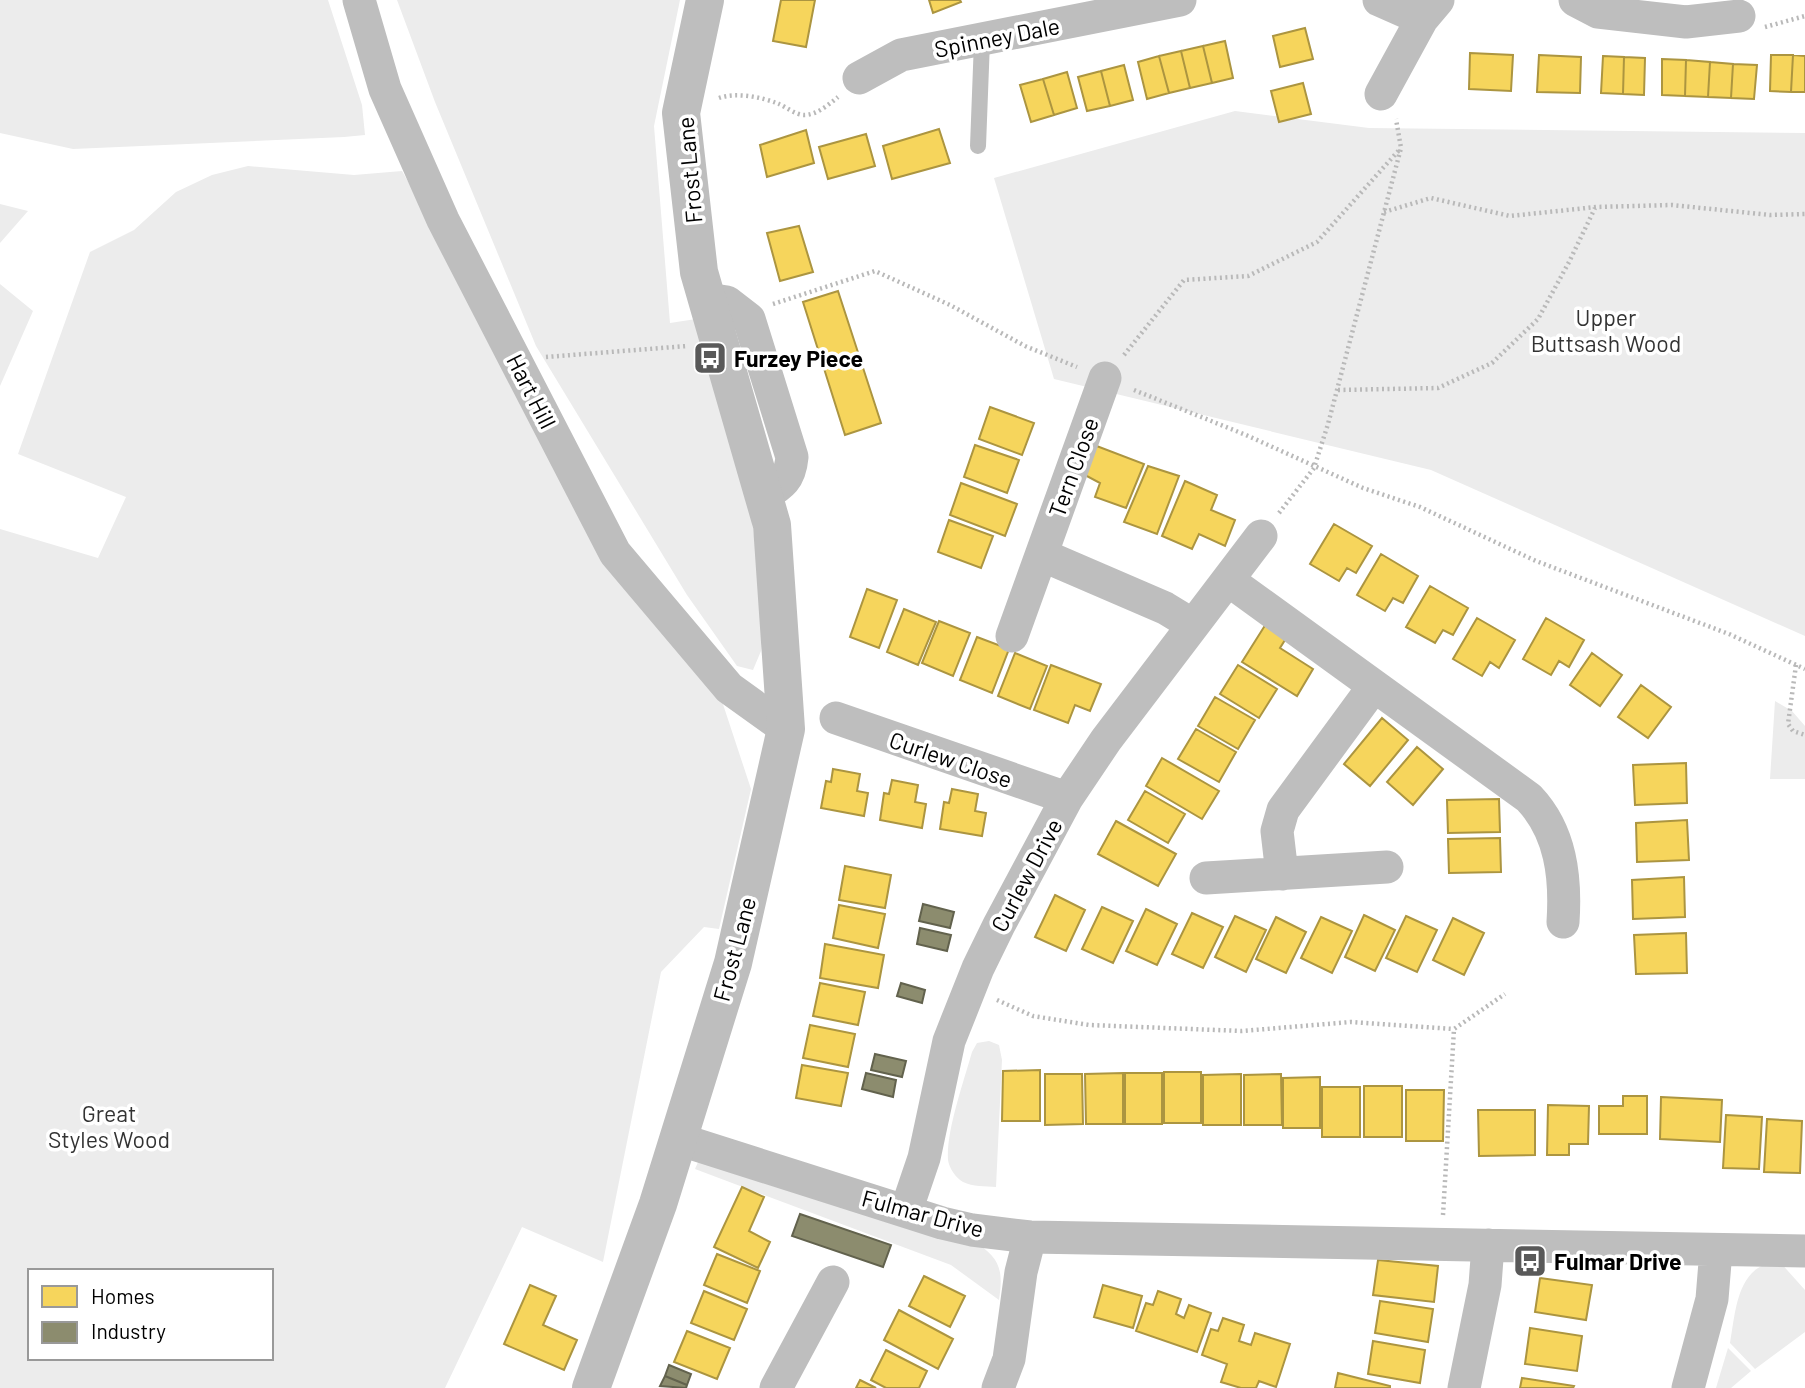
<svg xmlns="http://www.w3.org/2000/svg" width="1805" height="1388" viewBox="0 0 1805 1388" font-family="Barlow,sans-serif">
<rect width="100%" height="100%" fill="#fff"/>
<path fill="#ececec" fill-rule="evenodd" d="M 0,0 L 328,0 L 362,105 L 365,135 L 344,137 L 73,149 L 0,133 Z
M 397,0 L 680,0 L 654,126 L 670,323 L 696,319 L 748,490 L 764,614 L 761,651 L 753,670 L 737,666 L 687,595 L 536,346 L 435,102 Z
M 1235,111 L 1369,128 L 1805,133 L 1805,636 L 1431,470 L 1054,379 L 994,178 Z
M 248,166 L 354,175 L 402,171 L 461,275 L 518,389 L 715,680 L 751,789 L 719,929 L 704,927 L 661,972 L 603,1262 L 522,1227 L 445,1388 L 0,1388 L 0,529 L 98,558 L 126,497 L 18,454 L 90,252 L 134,230 L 176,192 L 212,175 ZM 30,1271 L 271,1271 L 271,1358 L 30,1358 Z
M 0,204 L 28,211 L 0,243 Z
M 0,284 L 33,311 L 0,386 Z
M 1775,701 L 1792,711 L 1805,726 L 1805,779 L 1770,779 Z
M 989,1041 L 999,1045 L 1002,1060 L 996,1187 C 985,1186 973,1187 963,1182 C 956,1178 949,1168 948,1160 C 946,1131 964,1081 972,1052 L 977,1043 Z
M 701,1155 L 972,1240 C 999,1257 1004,1268 999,1300 L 951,1265 L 695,1169 Z
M 1779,1261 L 1805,1290 L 1805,1332 L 1755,1369 L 1730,1343 C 1736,1309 1737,1265 1779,1261 Z
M 1728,1348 L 1751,1371 L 1731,1388 L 1716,1388 Z"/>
<path fill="#f6d55c" stroke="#ac9540" stroke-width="2" d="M 781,0 L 815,0 L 806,47 L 773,41 Z
M 929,0 L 960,0 L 961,2 L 933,13 Z
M 1305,28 L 1313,59 L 1280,67 L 1273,36 Z
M 1225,41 L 1233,78 L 1212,83 L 1203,46 Z
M 1203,46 L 1212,83 L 1190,88 L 1181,51 Z
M 1181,51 L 1190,88 L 1169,93 L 1159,56 Z
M 1470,53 L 1513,55 L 1511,91 L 1469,89 Z
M 1539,55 L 1581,57 L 1580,93 L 1537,92 Z
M 1771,55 L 1793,55 L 1791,92 L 1770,91 Z
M 1793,55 L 1805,56 L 1805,92 L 1791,92 Z
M 1159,56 L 1169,93 L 1147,99 L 1138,62 Z
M 1603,56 L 1624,57 L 1623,94 L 1601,93 Z
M 1624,57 L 1645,58 L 1644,95 L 1623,94 Z
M 1662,59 L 1686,60 L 1685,96 L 1662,95 Z
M 1686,60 L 1710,62 L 1708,97 L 1685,96 Z
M 1710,62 L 1733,64 L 1731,98 L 1708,97 Z
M 1733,64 L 1757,65 L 1754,99 L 1731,98 Z
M 1124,65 L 1133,100 L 1110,106 L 1101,71 Z
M 1101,71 L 1110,106 L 1087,111 L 1078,77 Z
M 1067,72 L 1077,108 L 1054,115 L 1043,79 Z
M 1043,79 L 1054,115 L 1031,122 L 1020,85 Z
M 1303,83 L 1311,114 L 1279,122 L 1271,91 Z
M 939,129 L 950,163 L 892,179 L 883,146 Z
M 806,130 L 814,163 L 767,177 L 760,145 Z
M 866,134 L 875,166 L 828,179 L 819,147 Z
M 799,226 L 813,272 L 780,281 L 767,233 Z
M 838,291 L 881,423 L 845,435 L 803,302 Z
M 990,407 L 1034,423 L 1022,455 L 979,439 Z
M 975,445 L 1019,460 L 1007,493 L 964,477 Z
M 1094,445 L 1144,464 L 1126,508 L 1095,497 L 1100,483 L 1083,474 Z
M 1148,466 L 1179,476 L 1157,534 L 1124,522 Z
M 1185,481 L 1217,495 L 1211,510 L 1235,520 L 1225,546 L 1199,534 L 1192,549 L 1162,536 Z
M 961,483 L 1017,504 L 1005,536 L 950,515 Z
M 949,520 L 993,536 L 981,568 L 938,552 Z
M 1334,524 L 1372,546 L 1356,573 L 1347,568 L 1339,581 L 1310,564 Z
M 1381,554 L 1418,576 L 1403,603 L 1393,598 L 1385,611 L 1357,595 Z
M 1430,586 L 1468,608 L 1453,635 L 1443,630 L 1435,643 L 1406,627 Z
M 867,589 L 897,600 L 879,648 L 850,637 Z
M 904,609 L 936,622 L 918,665 L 887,652 Z
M 1477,618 L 1515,640 L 1499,668 L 1490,662 L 1482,676 L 1453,659 Z
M 1546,618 L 1584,640 L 1569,667 L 1559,661 L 1551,675 L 1523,659 Z
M 1269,619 L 1290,632 L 1280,648 L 1313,669 L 1297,696 L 1242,662 Z
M 939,621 L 970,633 L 953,676 L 922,663 Z
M 977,637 L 1009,649 L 992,693 L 960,680 Z
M 1015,653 L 1047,666 L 1030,709 L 998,696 Z
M 1592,653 L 1622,675 L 1600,706 L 1570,685 Z
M 1051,665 L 1101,684 L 1090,711 L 1075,705 L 1068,723 L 1034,710 Z
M 1238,665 L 1277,689 L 1259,718 L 1220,694 Z
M 1641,685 L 1671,707 L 1648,738 L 1618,717 Z
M 1215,697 L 1255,720 L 1238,749 L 1198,726 Z
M 1382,718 L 1408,740 L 1370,786 L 1344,764 Z
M 1196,729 L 1236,752 L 1219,782 L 1178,759 Z
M 1417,747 L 1443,769 L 1413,805 L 1387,782 Z
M 1162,758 L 1219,791 L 1202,819 L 1146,786 Z
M 1686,763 L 1687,803 L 1635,805 L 1633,765 Z
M 833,769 L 860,774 L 857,791 L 868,793 L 864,816 L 821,808 L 826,781 L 831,782 Z
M 892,780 L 918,785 L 915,802 L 926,804 L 922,828 L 880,820 L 884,793 L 889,794 Z
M 952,789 L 978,794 L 975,811 L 986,813 L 982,836 L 940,829 L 944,802 L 949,803 Z
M 1145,791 L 1185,814 L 1168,843 L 1128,820 Z
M 1499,799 L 1500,832 L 1448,833 L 1447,800 Z
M 1687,820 L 1689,860 L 1637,862 L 1636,823 Z
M 1116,821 L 1176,854 L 1158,886 L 1098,854 Z
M 1500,838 L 1501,872 L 1449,873 L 1448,839 Z
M 845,866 L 891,875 L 885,908 L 839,900 Z
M 1684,877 L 1685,917 L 1633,919 L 1632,880 Z
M 1055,895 L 1085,910 L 1066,951 L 1035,937 Z
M 839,905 L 885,914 L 878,948 L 833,938 Z
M 1102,907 L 1133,921 L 1113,963 L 1082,949 Z
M 1146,909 L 1177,924 L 1157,965 L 1126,951 Z
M 1192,913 L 1223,927 L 1203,968 L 1172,954 Z
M 1364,915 L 1395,930 L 1375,971 L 1345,957 Z
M 1235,916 L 1266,930 L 1246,972 L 1215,957 Z
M 1406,916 L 1437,930 L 1417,972 L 1386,958 Z
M 1276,917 L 1306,932 L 1286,973 L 1256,959 Z
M 1321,917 L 1352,931 L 1332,973 L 1301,958 Z
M 1453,918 L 1484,933 L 1464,975 L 1433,960 Z
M 1686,933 L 1687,973 L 1636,974 L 1634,935 Z
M 825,944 L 884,955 L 878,988 L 820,978 Z
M 820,983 L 865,992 L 858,1025 L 813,1016 Z
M 810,1025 L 855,1034 L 848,1067 L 803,1058 Z
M 802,1065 L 848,1073 L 841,1106 L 796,1098 Z
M 1040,1070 L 1040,1121 L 1002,1121 L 1003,1071 Z
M 1164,1072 L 1201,1072 L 1201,1123 L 1164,1123 Z
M 1123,1073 L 1123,1124 L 1086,1124 L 1085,1074 Z
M 1125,1073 L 1162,1073 L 1162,1124 L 1125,1124 Z
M 1045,1074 L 1082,1074 L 1083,1124 L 1045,1125 Z
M 1241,1074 L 1241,1125 L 1203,1125 L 1203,1075 Z
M 1281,1074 L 1282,1125 L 1244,1125 L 1244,1075 Z
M 1320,1077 L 1320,1128 L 1283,1128 L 1283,1078 Z
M 1364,1086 L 1402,1086 L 1402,1137 L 1364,1137 Z
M 1322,1087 L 1360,1087 L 1360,1137 L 1322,1137 Z
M 1406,1090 L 1444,1090 L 1443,1141 L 1406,1141 Z
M 1623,1096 L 1647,1096 L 1647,1134 L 1599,1134 L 1599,1106 L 1623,1106 Z
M 1661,1097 L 1722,1100 L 1720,1142 L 1660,1139 Z
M 1548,1105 L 1589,1106 L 1588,1144 L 1569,1144 L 1569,1155 L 1547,1155 Z
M 1478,1110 L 1535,1110 L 1535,1155 L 1479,1156 Z
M 1726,1115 L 1762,1117 L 1759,1169 L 1723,1168 Z
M 1767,1119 L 1802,1121 L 1800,1173 L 1764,1172 Z
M 742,1187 L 764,1197 L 749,1231 L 770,1242 L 758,1268 L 714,1247 Z
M 717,1254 L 760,1271 L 747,1303 L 704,1285 Z
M 1378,1260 L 1438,1266 L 1434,1302 L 1373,1295 Z
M 924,1276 L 965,1296 L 950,1327 L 909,1306 Z
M 1540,1278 L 1592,1285 L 1586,1320 L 1535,1312 Z
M 530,1285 L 556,1296 L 543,1325 L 577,1340 L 564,1370 L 504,1344 Z
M 1103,1285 L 1142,1296 L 1133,1328 L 1094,1317 Z
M 704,1291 L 747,1309 L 734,1340 L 691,1323 Z
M 1158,1291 L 1181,1299 L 1176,1314 L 1184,1318 L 1189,1305 L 1211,1313 L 1197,1352 L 1136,1331 L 1146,1303 L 1153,1305 Z
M 1380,1301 L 1433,1309 L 1428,1342 L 1375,1333 Z
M 899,1310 L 953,1339 L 938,1369 L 884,1340 Z
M 1223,1318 L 1244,1325 L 1239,1341 L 1251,1345 L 1255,1333 L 1290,1344 L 1276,1387 L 1259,1381 L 1256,1388 L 1241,1388 L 1221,1382 L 1227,1364 L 1202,1355 L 1211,1329 L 1218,1331 Z
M 1530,1328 L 1582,1336 L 1577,1371 L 1525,1364 Z
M 687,1331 L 730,1348 L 717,1379 L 674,1362 Z
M 1373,1341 L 1425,1350 L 1420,1383 L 1368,1374 Z
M 886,1350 L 927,1371 L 919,1388 L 886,1388 L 871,1380 Z
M 1338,1373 L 1390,1386 L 1390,1388 L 1335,1388 Z
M 1522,1378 L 1574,1386 L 1573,1388 L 1520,1388 Z
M 860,1380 L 876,1388 L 856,1388 Z"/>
<path fill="#8c8c6e" stroke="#62624d" stroke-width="2" d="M 923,904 L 954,912 L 950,928 L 919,921 Z
M 920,928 L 951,935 L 947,951 L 917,944 Z
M 901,983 L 925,990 L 922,1003 L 897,996 Z
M 875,1054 L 906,1061 L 902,1077 L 871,1070 Z
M 866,1073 L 896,1080 L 893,1097 L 862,1089 Z
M 800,1214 L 891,1245 L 883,1267 L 792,1236 Z
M 669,1365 L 691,1374 L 687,1385 L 665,1376 Z
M 665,1376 L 687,1385 L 686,1388 L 660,1386 Z"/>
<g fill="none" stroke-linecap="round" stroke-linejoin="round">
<path stroke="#b9b9b9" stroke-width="4.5" stroke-dasharray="2 3.5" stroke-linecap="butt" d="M 1765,27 L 1805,16
M 719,98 C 736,92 762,97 779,104 C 786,107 796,115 804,115 C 817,115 828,105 838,97
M 1384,212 L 1431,198 L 1510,216 L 1596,207 L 1672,205 L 1770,215 L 1805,214
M 773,304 L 875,271 L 950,305 L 1025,346 L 1077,367
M 1124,355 L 1184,280 L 1248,276 L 1317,242 L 1400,149
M 546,357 L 687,346
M 1134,390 L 1246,435 L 1363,488 L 1420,507 L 1536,561 L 1729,634 L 1805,669
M 1338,390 L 1438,388 L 1492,363 L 1538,319 L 1569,262 L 1595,208
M 1279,513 L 1314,468 L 1328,424 L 1401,148 L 1396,119
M 1796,665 L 1788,724 L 1793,731 L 1805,735
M 997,1000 L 1033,1016 L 1089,1025 L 1242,1031 L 1351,1022 L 1454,1029
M 1443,1215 L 1454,1029 L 1505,994"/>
<path stroke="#bebebe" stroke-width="16" d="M 978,146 L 982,41"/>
<path stroke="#bebebe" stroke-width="33" d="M 359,0 L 385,89 L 443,220 L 615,553 L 729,688 L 786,729
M 1379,0 L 1422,19
M 1575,0 L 1598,12 L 1686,22 L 1739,16
M 859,78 L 901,55 L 1180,0
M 1381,94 L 1422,19 L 1438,0
M 707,299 L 727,302 L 749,319 L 792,457 C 790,479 782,485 763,496
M 1042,555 L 1165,608 L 1193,625
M 1228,580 L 1529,798 C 1561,832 1566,877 1563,922
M 1012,636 L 1105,378
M 836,718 L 1067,798
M 1282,874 L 1277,831 L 1283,810 L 1374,686
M 1206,878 L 1387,867
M 678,1139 L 942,1223 L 972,1230 L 1030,1237 L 1805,1251
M 906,1211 L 924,1158 L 949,1041 L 978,968 L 999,925 L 1067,798 L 1106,740 L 1261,536
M 776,1388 L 833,1282
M 998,1388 L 1009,1359 L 1021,1272 L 1030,1237
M 1464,1388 L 1485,1285 L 1488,1245
M 1688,1388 L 1712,1299 L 1716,1250"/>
<path stroke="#bebebe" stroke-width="38" d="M 591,1388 L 658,1204 L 733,963 L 786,729 L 772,525 L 699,272 L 681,113 L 705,0"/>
</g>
<defs>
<symbol id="bus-square" viewBox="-11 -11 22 22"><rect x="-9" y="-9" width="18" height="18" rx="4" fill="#595959" stroke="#fff"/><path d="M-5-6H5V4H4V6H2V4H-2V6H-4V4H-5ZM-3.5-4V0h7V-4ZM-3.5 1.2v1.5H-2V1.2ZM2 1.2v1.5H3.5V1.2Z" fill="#fff"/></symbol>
</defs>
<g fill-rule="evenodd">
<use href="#bus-square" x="691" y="339" width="38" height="38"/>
<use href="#bus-square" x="1511" y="1242" width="38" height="38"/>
</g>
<g text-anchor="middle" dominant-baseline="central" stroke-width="7" stroke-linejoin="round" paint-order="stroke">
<g font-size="23" fill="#000" stroke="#fff">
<text transform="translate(997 37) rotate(-11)">Spinney Dale</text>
<text transform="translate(689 170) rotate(-95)">Frost Lane</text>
<text transform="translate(532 391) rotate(63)">Hart Hill</text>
<text transform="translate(1073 467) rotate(-70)">Tern Close</text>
<text transform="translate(951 759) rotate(19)">Curlew Close</text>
<text transform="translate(1026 875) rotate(-62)">Curlew Drive</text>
<text transform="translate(734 949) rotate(-75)">Frost Lane</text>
<text transform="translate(923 1213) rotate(15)">Fulmar Drive</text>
</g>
<g font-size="23" fill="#333" stroke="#fff">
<text x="1606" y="317">Upper<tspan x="1606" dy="26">Buttsash Wood</tspan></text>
<text x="109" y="1113">Great<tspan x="109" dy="26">Styles Wood</tspan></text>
</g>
<g font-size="23" font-weight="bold" fill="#000" stroke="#fff" text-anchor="start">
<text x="734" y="358">Furzey Piece</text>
<text x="1554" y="1261">Fulmar Drive</text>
</g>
</g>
<rect x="28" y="1269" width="245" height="91" fill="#ffffff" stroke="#999999" stroke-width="2"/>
<rect x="42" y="1286" width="35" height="21" fill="#f6d55c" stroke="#999999" stroke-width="2"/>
<text x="91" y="1304" font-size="21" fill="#000000">Homes</text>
<rect x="42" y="1322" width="35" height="21" fill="#8c8c6e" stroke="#999999" stroke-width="2"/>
<text x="91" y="1339" font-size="21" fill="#000000">Industry</text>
</svg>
